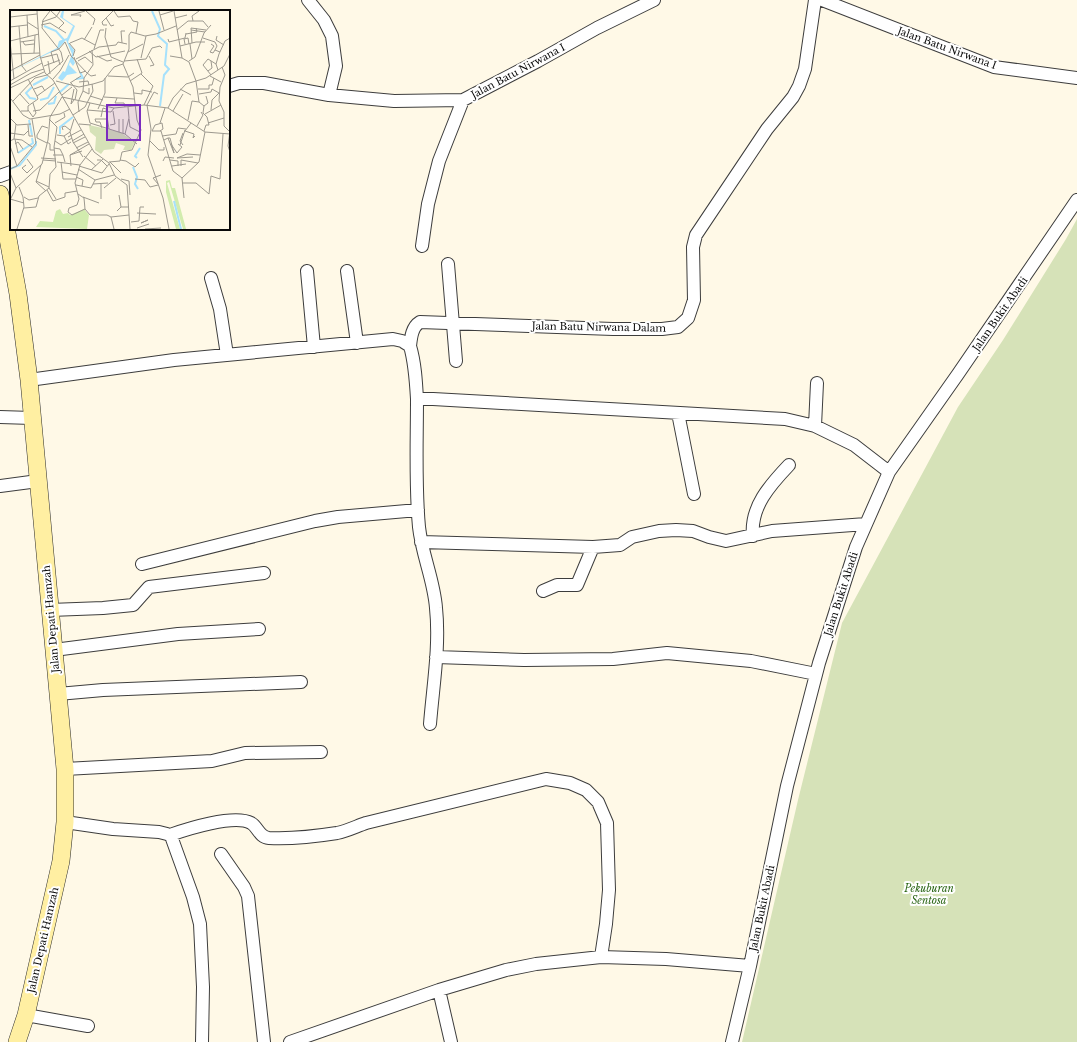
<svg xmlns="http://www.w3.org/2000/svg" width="1077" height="1042" viewBox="0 0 1077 1042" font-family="'Libre Baskerville',serif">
<rect width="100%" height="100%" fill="#fff9e7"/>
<path fill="#d6e2b8" d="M 1077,219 L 1077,1042 L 742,1042 L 798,800 L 842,623 L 958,407 L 1003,340 L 1066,239 Z"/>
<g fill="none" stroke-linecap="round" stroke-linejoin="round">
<defs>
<path id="minor" d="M 308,0 L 324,20 L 332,36 L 336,66 L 329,95
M 822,0 L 994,67 L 1077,78
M 229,86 L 239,83 L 264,83 L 329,95 L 394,101 L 463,100 L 538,61 L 597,28 L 654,0
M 0,176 L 11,172
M 422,246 L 428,204 L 439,161 L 463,100
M 448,264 L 456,361
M 307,271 L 314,347
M 347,271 L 357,343
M 211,278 L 220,309 L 227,355
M 410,346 C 411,337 412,327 420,322 L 613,329 L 662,329 L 678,327 L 688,318 L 694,300 L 693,247 L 696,235 L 767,129 L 793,97 L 799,86 L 805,69 L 815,0
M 29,380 L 174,360 L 393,339 L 402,341 L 410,346 C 415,363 416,381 417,399 L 433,399 L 785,419 L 815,426 L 854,445 L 889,472
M 417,399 C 417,442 415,485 419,527 C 422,555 434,580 436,608 C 440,646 433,686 430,724
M 678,413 L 694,494
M 0,417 L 32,418
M 815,426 L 817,383
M 0,486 L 38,481
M 753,536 C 750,507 770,485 789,465
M 421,542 L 593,547 L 620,545 L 632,537 L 659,531 L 676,530 L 693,531 L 709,537 L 726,541 L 772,531 L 866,524
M 142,564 L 315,521 L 338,517 L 418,510
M 543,591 L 557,585 L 577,585 L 593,547
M 50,610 L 103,608 L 133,605 L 149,587 L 264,573
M 54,650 L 178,634 L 259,629
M 436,657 L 524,660 L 613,659 L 667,653 L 751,661 L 816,674
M 58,694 L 103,690 L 301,682
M 65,769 L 212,761 L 245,753 L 321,752
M 65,822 L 113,829 L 159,832 L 167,834 L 171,836 L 193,897 L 200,924 L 203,987 L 202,1042
M 170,835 C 187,829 234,814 251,823 C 258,827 259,837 269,838 C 289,839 318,836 337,833 C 347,831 357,826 366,823 L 546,779 L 570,783 L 586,790 L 598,802 L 607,823 L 609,890 L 606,924 L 601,957
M 221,854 L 244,887 L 248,896 L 264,1042
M 439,990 L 451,1042
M 26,1015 L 88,1026
M 290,1042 L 439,990 L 506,970 L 536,964 L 601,957 L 666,959 L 750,966
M 732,1042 L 750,966 L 787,786 L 819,663 L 856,547 L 889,472 L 958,374 L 1077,200"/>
<path id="secondary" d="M 0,194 L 18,294 L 29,380 L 65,769 L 65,822 L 61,861 L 26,1015 L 17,1042"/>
</defs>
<use href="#minor" stroke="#3d3d3d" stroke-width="14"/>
<use href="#secondary" stroke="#2c2c2c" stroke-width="18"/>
<use href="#minor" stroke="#fff" stroke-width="12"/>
<use href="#secondary" stroke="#ffefa2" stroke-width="17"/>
</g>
<g text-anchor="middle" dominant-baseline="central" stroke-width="4" stroke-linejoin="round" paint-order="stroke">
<g font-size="10" fill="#0a0a0a" stroke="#fff">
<text transform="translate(947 48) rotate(20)">Jalan Batu Nirwana I</text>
<text transform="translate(518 71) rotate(-28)">Jalan Batu Nirwana I</text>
<text transform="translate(1000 314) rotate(-55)">Jalan Bukit Abadi</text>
<text transform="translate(599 327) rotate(1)">Jalan Batu Nirwana Dalam</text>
<text transform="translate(841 594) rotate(-72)">Jalan Bukit Abadi</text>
<text transform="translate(51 619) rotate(-95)">Jalan Depati Hamzah</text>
<text transform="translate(762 908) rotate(-78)">Jalan Bukit Abadi</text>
<text transform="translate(43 940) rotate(-77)">Jalan Depati Hamzah</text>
</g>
<g font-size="10" font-style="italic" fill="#2b6616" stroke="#fff">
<text x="929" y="888">Pekuburan<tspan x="929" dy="12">Sentosa</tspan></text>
</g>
</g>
<g transform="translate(10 10)">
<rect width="220" height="220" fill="#fff9e7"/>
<path d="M 160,170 L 162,178 L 165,178 L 176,219 L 173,219 L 159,172 L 157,173 L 170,219 L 166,219 L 156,182 L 156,171 ZM 50,199 L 53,204 L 58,203 L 60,205 L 74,199 L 79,205 L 77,219 L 26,217 L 30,211 L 43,212 L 46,201 Z" fill="#d2ecae"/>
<path d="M 79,115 L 110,122 L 125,132 L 121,140 L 113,140 L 115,136 L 106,133 L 104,139 L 94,140 L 91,144 L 85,140 L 86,127 L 80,122 Z" fill="#d6e2b8"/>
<path d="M 52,1 L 54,1 L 53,8 L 65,16 L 58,32 L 64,40 L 63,48 L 65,53 L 63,56 L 60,52 L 59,55 L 67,63 L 57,65 L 52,71 L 48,68 L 53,61 L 55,62 L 62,44 L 56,30 L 48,39 L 0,62 L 47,38 L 49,31 L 57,28 L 63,16 L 50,7 Z" fill="#a6e1fc"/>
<path fill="none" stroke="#a6e1fc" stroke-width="2" d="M 142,1 L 150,19 L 148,26 L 157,34 L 155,55 L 159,59 L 154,65 L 150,96M 34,16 L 46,21 L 54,30M 66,69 L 73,68 L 70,62M 23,75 L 38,67M 22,77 L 16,83 L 20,88 L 26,89M 49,83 L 59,74M 30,90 L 38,88 L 44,77M 38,94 L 44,93 L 46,86M 19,110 L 22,125M 50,124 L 50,117 L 63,107M 8,143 L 23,133 L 22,128M 127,148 L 125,146 L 130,138M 123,157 L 127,167 L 125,174 L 128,179M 0,159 L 10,155 L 26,135 L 26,131M 164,191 L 171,219"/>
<path fill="none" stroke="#9d998f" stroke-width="1" d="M 27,1 L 30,46 L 35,63 L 43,70 L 84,142 L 99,153 L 105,166 L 117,175 L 120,219M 41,1 L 54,13 L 49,18M 76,1 L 85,9 L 83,15M 104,1 L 108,7 L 120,6 L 123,11 L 128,12 L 126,23M 149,1 L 154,20M 164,1 L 172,48 L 179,52 L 186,71 L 189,92 L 194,96 L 193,103 L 197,107 L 199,115 L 196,115 L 194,121M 17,5 L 18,27M 150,5 L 163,1M 0,7 L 27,4M 70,7 L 71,5 L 61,5 L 75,1M 96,8 L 101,16 L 104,15M 165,8 L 177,5M 183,11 L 182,6 L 189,1M 17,12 L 28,19M 32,12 L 46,7 L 50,1M 31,15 L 40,13 L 56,23M 97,15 L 93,15 L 92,12 L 103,1M 9,16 L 12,56 L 16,61M 0,17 L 17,15M 96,18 L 95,27 L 101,47 L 113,52M 167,20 L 178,11 L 193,11 L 198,17M 181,20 L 195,22M 176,24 L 187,22 L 186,18M 207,26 L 206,30 L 214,35M 193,28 L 205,32 L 207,36 L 205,40 L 210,42M 158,29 L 159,32 L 175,28 L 176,23M 74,30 L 82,17M 0,31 L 4,69M 0,31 L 29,24M 10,32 L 24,30M 13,32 L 15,35 L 24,34M 59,33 L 65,40 L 63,46M 60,33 L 72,28 L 85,35M 112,33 L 111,21 L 115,21M 182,33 L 181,18 L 196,20M 175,34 L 174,29 L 178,28 L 179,34M 180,34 L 182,49M 201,34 L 204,36 L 200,42 L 203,43 L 205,40M 170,36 L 186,32 L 195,32M 49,39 L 55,32 L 61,46 L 77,63 L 81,66 L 86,65M 84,39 L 90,20 L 94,20M 79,41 L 86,47 L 115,41M 118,42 L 133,34M 24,43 L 25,25M 1,44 L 30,43M 87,46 L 97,51 L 102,50M 139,46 L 144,55 L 140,56M 160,46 L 172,48M 64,47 L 70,63 L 76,61M 31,48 L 47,44 L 50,55M 131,48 L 136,26M 66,49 L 89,37 L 106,35 L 108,32 L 117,34M 38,51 L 40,64M 68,51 L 75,47 L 82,53M 114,51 L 136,49 L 142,38 L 150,36 L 152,38M 179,51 L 185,47 L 194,23 L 201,15M 44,53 L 41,42 L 49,39M 34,56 L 50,50M 212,57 L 215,65 L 210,77 L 209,91 L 214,102 L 214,116 L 220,122M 208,60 L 214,56 L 220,44M 0,61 L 30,45M 198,61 L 202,58 L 201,51M 131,64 L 143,76 L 134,95M 37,65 L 53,51 L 51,42 L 32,18 L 33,10 L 40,1M 201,65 L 193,55 L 198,49 L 206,54M 98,66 L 118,67 L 124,63M 200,66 L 211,72M 18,69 L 27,86 L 45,73M 43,69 L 50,61 L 59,45M 0,71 L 32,53M 46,71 L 69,77 L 83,74 L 93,71 L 104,57 L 113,54M 120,71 L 132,63 L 127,49M 69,72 L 78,71 L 79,75M 60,73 L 71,66M 61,73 L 67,80 L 65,90M 0,75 L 21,63 L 34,59M 0,78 L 34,62M 24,79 L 32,76 L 35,81M 170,79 L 181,85M 188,79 L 199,79 L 199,75 L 202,75 L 204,68M 73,81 L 79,84 L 79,78M 124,83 L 132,84 L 132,80 L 142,82M 10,84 L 19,94M 189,84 L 201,82 L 202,79 L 209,83M 52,85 L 62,77M 80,86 L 93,90M 52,87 L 104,98 L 134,95 L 158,98 L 195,122 L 220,124M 94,87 L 124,89M 107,88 L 105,93 L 114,93 L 115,97M 1,89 L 13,105 L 20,109 L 50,104 L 60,99M 64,90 L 61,94 L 64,79M 3,91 L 25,68 L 37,65M 80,93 L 77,101 L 80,113 L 115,124 L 127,134M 137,95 L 141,119 L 138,145 L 153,188 L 159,219M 137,95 L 144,82 L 148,84M 194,96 L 198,93 L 196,86M 158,98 L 163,88 L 176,74 L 196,68 L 208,60 L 206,54 L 209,44 L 215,31 L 220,28M 88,99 L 95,83 L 95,68M 18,100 L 23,107 L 26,103 L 23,93M 77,100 L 101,102 L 104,98M 96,100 L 99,119M 201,100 L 202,90 L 209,83M 11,101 L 18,101 L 18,96 L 28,89 L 27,86M 23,101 L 30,100 L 49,82M 163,101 L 173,84M 69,102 L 68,92 L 73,81 L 74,68 L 83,55 L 82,40M 195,104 L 211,95M 63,105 L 75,97 L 83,81 L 82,74M 91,107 L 93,98 L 96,99M 1,109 L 7,115 L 21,114M 64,109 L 60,122 L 63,132 L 73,147M 85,109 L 86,112 L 90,112 L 92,118M 85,109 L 98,109M 113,109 L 113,123M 119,109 L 120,117 L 130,122M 178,110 L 182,91 L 189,92M 45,113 L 55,107 L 54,103M 150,113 L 155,98M 181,113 L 175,121 L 184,124 L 183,128 L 185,126M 198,113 L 214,108M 69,114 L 81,115M 0,115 L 0,97M 18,115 L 19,126 L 23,126M 100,115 L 105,114 L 103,101M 187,116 L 193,105 L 191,102M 53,120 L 52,117 L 55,116 L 60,120M 142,121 L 151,121 L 163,161 L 172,168 L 189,152 L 195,122M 142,121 L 145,115 L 152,113 L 153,119 L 150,121M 220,121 L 218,136 L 220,142M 109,122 L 109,109M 0,123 L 14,125 L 18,121M 173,123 L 170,131 L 173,135M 115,124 L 119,108 L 118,97M 47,125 L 54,126 L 60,122M 54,126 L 58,134 L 61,132M 152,126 L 166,124 L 168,118 L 176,119M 58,127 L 71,120M 4,129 L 12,130 L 22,137M 5,129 L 8,143M 154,130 L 158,128 L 160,128 L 164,143 L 158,128M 0,131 L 4,129 L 6,114M 45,131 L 51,135 L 62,128M 62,131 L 74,124M 140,131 L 149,140 L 154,140 L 154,137M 37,132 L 40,134 L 40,140 L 44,140M 37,133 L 27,128 L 27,125 L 32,116 L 38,118M 63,133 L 75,127M 5,134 L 8,132 L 13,139M 161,134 L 167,143 L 172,137 L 168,134M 170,135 L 175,120M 0,136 L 7,156 L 0,159M 44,138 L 50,139 L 53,145M 66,138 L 78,132M 82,139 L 70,155 L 65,173 L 69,189 L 67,195 L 59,198 L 58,202 L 62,205 L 75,199 L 80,205 L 97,205 L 101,207 L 104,219M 43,145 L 53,145 L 55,152M 60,145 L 79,134M 74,146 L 86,156M 183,147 L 167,148 L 177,144 L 190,145M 31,148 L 46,149M 33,150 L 46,151M 87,150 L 91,150 L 97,156M 110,150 L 116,151 L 125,157 L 129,153M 160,150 L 168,151 L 168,156M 153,151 L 155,147 L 164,148M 47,152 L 70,155M 51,152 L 53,169 L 66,169M 99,152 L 110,151 L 112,142 L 122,140 L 131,120 L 127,110 L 123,77 L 113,54 L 119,39 L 119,25 L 121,22 L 135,26 L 146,24 L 166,16M 100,152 L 111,163M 16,155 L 12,158 L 17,163 L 23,157 L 17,149M 31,155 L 26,172 L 36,181M 7,156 L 26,133 L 22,109M 61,156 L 60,145 L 72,141M 69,156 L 92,163 L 99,154M 162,156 L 176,154M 171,156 L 171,150 L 188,153M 68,159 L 85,170M 81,160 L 93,149M 52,162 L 67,165M 0,163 L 6,178M 66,167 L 73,170 L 72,176M 172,168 L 174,188M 111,169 L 119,171 L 120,185M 125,169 L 135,170 L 140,177 L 148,175M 26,171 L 39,177M 173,173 L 186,173 L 199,184 L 201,166 L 210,169 L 213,124M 83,174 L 98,173M 91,174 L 91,189M 148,174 L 143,168 L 151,165M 66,175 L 81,178 L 85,170 L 104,165M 6,178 L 32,154 L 38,130 L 40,107 L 52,87M 39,178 L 46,189M 94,178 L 106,168M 37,180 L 43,191 L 55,187 L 55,183 L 67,181M 68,184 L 74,188 L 75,199M 109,185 L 111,197M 14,187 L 19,190 L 28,188M 73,187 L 89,193M 0,189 L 14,193M 0,190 L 6,178M 14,198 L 26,197 L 29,186 L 39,178 L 40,164 L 46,157 L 44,137 L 47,117 L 39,109M 107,201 L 111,197 L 119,197M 127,203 L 146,204M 101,207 L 119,205M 121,212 L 129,211 L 130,197 L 134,197M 131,213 L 138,210 L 131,213M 127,218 L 139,214M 7,219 L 14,197 L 13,187 L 9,177M 135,219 L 151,218"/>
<path fill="#7b2cbf" fill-opacity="0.15" stroke="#7b2cbf" stroke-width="2" d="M 97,95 L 130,95 L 130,130 L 97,130 Z"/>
<rect width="220" height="220" fill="none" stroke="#0a0a0a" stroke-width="2"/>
</g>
</svg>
